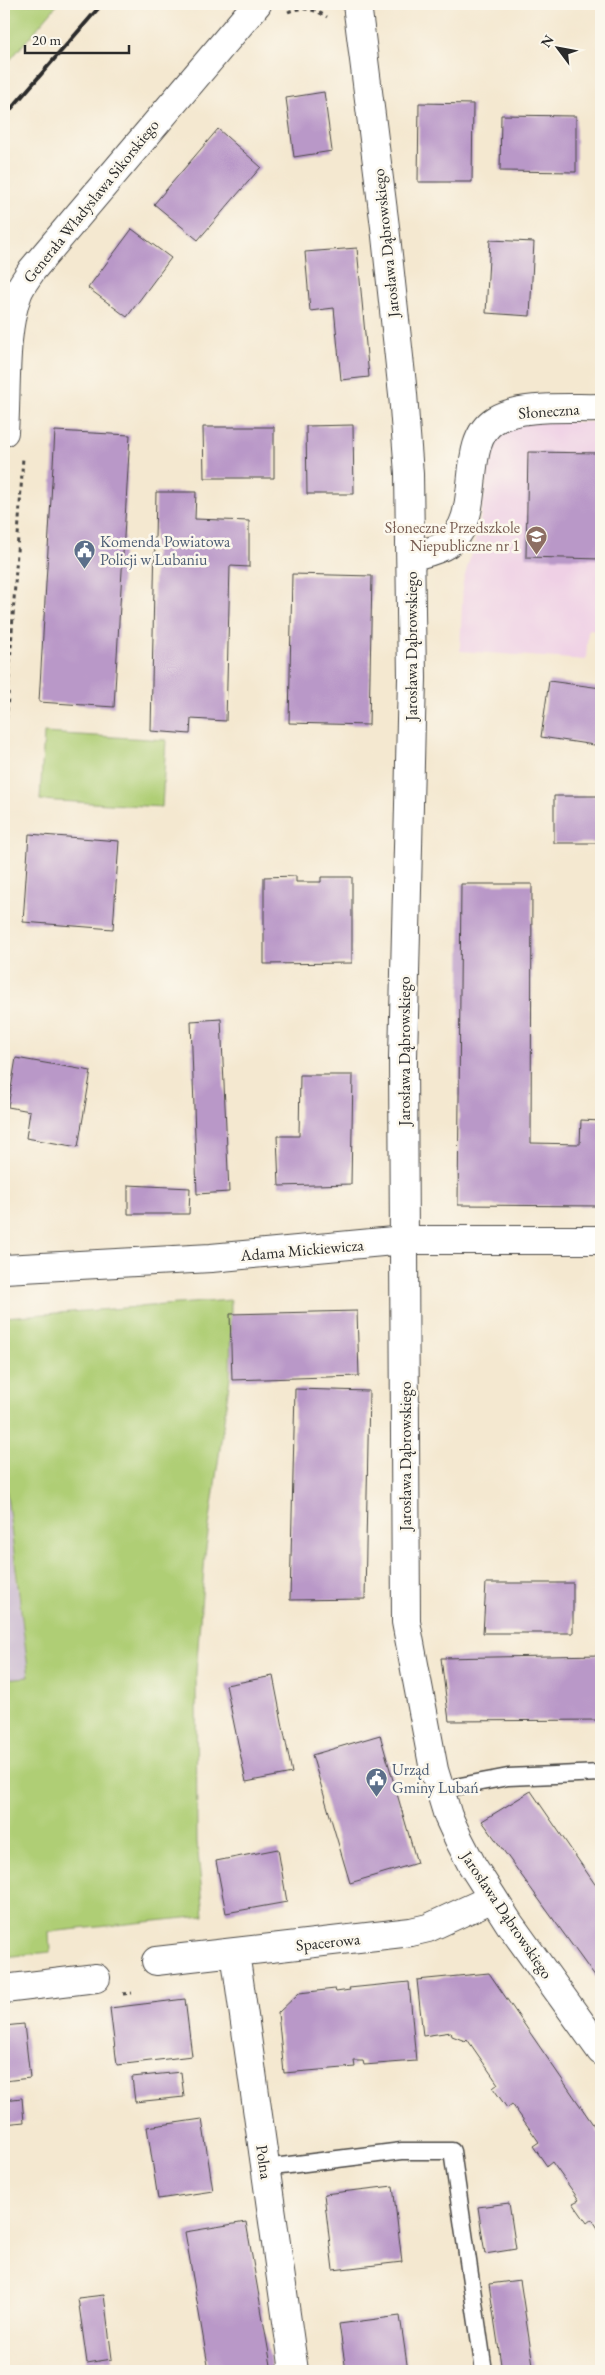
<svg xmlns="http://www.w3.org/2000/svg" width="605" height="2375" viewBox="0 0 605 2375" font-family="'EB Garamond',serif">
<rect width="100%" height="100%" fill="#fbf7ec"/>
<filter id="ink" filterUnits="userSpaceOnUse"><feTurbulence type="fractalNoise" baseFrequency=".02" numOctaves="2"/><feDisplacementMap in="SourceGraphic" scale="10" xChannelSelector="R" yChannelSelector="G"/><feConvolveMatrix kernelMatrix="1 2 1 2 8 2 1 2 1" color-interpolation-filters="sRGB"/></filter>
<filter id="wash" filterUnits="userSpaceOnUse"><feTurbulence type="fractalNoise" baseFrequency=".0096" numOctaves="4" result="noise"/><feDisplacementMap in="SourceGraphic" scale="20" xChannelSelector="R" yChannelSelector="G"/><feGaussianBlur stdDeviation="1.12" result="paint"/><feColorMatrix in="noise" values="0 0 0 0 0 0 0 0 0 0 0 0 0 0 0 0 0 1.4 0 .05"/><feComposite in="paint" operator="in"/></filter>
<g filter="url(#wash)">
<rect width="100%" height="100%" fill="#f4e8d0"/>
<path fill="#efd0e5" d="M 529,422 L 601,422 L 601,630 L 588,629 L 586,660 L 460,651 L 463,582 L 479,527 L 491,453 L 498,438 L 510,428 Z"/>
<path fill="#cdbed2" d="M 4,1470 L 16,1578 L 29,1677 L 4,1679 Z"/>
<path fill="#afce75" stroke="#6d7c50" d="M 4,4 L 58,4 L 4,67 Z
M 44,733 L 166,740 L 162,807 L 40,800 Z
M 231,1300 L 230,1377 L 205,1555 L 196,1673 L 197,1842 L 204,1916 L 49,1932 L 50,1952 L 4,1957 L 4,1679 L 29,1677 L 4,1470 L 4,1317 Z"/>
<g id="blocks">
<path fill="#b998c8" d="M 324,92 L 332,151 L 294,157 L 286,98 Z
M 419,103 L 473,104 L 472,182 L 418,182 Z
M 501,115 L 576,116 L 576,172 L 500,171 Z
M 218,129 L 261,167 L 198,240 L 154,204 Z
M 132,229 L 171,258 L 127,317 L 88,288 Z
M 490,240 L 534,242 L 530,316 L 486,313 Z
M 357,248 L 369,377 L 341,380 L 334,308 L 310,311 L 305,252 Z
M 353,425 L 354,494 L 307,494 L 306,426 Z
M 203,427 L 274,427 L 274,478 L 204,478 Z
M 55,431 L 130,435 L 114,707 L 39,702 Z
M 528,452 L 601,453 L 601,559 L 526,557 Z
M 156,492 L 196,492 L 195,519 L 249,521 L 249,567 L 230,566 L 226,721 L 191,719 L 190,734 L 151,731 Z
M 292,574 L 372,576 L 369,725 L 289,723 Z
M 549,681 L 601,688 L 601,746 L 541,737 Z
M 554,796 L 601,796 L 601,843 L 554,843 Z
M 29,834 L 119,841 L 113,929 L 23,922 Z
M 296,876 L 296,882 L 321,882 L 321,877 L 352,877 L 352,963 L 264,964 L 264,877 Z
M 461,884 L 532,884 L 531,1143 L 580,1144 L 581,1120 L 601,1121 L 601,1206 L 458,1205 Z
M 221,1019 L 229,1192 L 197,1194 L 191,1021 Z
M 16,1058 L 91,1071 L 78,1147 L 26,1138 L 30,1111 L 8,1107 Z
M 300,1075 L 353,1075 L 351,1184 L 279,1186 L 277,1136 L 299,1136 Z
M 128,1185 L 190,1188 L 189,1214 L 128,1214 Z
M 357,1311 L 359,1376 L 232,1380 L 230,1314 Z
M 295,1389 L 369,1391 L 365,1599 L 290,1600 Z
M 486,1583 L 573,1583 L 573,1633 L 483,1633 Z
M 601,1655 L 601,1720 L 449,1721 L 441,1658 Z
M 273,1676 L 292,1773 L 246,1782 L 226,1685 Z
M 380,1735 L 417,1863 L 350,1883 L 312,1755 Z
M 531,1791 L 601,1893 L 601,1985 L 482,1821 Z
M 278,1849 L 287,1902 L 226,1913 L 216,1861 Z
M 489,1973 L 601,2136 L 601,2233 L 592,2219 L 587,2223 L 573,2203 L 579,2200 L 552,2162 L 547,2166 L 533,2146 L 539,2142 L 512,2104 L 507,2108 L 493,2088 L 498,2084 L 467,2039 L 465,2041 L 452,2036 L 451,2032 L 423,2036 L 417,1980 Z
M 409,1982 L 416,2061 L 364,2065 L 363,2061 L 354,2061 L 355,2067 L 284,2073 L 278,2013 L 299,1993 L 335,1989 L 336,1992 L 350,1990 L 349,1988 Z
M 185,1999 L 192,2056 L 117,2065 L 110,2008 Z
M 24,2024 L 30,2078 L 4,2081 L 4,2026 Z
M 181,2072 L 184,2097 L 135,2102 L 132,2077 Z
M 22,2098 L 24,2122 L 4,2124 L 4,2100 Z
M 202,2119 L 213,2191 L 158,2199 L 147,2127 Z
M 393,2186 L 402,2262 L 333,2270 L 324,2194 Z
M 509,2203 L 516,2249 L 485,2254 L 478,2207 Z
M 246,2222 L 272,2371 L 209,2371 L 185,2232 Z
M 520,2280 L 534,2371 L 502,2371 L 489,2284 Z
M 104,2295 L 112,2359 L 87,2363 L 78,2298 Z
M 400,2316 L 408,2371 L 346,2371 L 339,2324 Z"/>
</g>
</g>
<g filter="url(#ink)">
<use href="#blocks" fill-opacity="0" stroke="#494744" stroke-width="1"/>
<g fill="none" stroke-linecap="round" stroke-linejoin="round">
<defs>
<path id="service" d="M 439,1790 L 508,1777 L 601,1773
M 265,2168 L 402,2151 L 452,2151 L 484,2371"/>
<path id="minor" d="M 357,4 L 385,227 L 403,394 L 409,474 L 412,678 L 403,1058 L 406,1622 L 434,1770 L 448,1816 L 459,1840 L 472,1865 L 509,1923 L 601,2051
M 4,432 C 7,391 3,331 18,293 C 21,285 27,278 32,270 L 257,4
M 411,557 C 423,553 436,551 447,544 C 486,518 457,444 495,420 C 520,404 572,409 601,408
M 4,1269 L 211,1258 L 404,1240 L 601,1240
M 235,1952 L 294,2371
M 156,1961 L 411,1932 L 428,1928 L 493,1898
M 4,1989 L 96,1978"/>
</defs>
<use href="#service" stroke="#494744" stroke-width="19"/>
<use href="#minor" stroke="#494744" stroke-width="30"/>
<path stroke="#494744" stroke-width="3" stroke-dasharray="4 4" stroke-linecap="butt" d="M 288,12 C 301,6 315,9 327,17
M 4,759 L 23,457
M 123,1994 L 132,1993"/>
<use href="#service" stroke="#fff" stroke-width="16"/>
<use href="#minor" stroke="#fff" stroke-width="28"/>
<path stroke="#2b2b2b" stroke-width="4" d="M 4,117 L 102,4"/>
</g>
</g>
<defs>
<symbol id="school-pin" viewBox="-11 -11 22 30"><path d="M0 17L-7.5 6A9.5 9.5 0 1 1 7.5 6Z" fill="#8d6e63" stroke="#fbf7ec"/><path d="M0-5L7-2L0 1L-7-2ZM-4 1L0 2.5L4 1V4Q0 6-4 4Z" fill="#fff"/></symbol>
<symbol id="civic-pin" viewBox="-11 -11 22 30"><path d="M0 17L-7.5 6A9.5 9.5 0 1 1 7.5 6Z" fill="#5c6f8a" stroke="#fbf7ec"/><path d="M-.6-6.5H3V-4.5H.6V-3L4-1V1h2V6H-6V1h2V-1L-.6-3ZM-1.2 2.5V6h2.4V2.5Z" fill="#fff"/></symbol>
</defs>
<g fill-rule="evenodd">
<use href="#school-pin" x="524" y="524" width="25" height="34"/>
<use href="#civic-pin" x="72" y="538" width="25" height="34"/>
<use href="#civic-pin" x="364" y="1766" width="25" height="34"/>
</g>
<g text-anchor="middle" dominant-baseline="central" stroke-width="5" stroke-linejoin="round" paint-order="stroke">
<g font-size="16" fill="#2b2b2b" stroke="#fbf7ec">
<text transform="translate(91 201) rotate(-51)">Generała Władysława Sikorskiego</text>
<text transform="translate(386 243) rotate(-96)">Jarosława Dąbrowskiego</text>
<text transform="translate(549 411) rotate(-4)">Słoneczna</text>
<text transform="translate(411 646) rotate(-90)">Jarosława Dąbrowskiego</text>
<text transform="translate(404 1051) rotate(-90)">Jarosława Dąbrowskiego</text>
<text transform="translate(302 1250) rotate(-5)">Adama Mickiewicza</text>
<text transform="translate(405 1456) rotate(-90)">Jarosława Dąbrowskiego</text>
<text transform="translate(507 1915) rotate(56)">Jarosława Dąbrowskiego</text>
<text transform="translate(328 1942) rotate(-6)">Spacerowa</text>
<text transform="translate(264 2162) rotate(82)">Polna</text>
</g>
<g font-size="16" fill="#785e54" stroke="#fbf7ec" text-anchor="end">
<text x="520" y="527">Słoneczne Przedszkole<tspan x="520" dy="18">Niepubliczne nr 1</tspan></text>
</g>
<g font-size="16" fill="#4e5e75" stroke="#fbf7ec" text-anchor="start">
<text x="100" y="541">Komenda Powiatowa<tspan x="100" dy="18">Policji w Lubaniu</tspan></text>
<text x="392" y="1769">Urząd<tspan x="392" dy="18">Gminy Lubań</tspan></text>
</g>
</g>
<rect width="605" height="2375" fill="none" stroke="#fbf7ec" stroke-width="20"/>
<g transform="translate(558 48) rotate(302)" stroke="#fbf7ec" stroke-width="4" paint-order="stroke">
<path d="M0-4L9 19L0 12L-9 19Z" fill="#2b2b2b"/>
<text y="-8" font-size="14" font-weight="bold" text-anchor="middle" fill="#2b2b2b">N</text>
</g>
<path d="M25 45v8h104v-8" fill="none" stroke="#2b2b2b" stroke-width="2.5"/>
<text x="32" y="45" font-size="15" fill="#2b2b2b" stroke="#fbf7ec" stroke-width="4" paint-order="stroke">20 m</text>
</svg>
